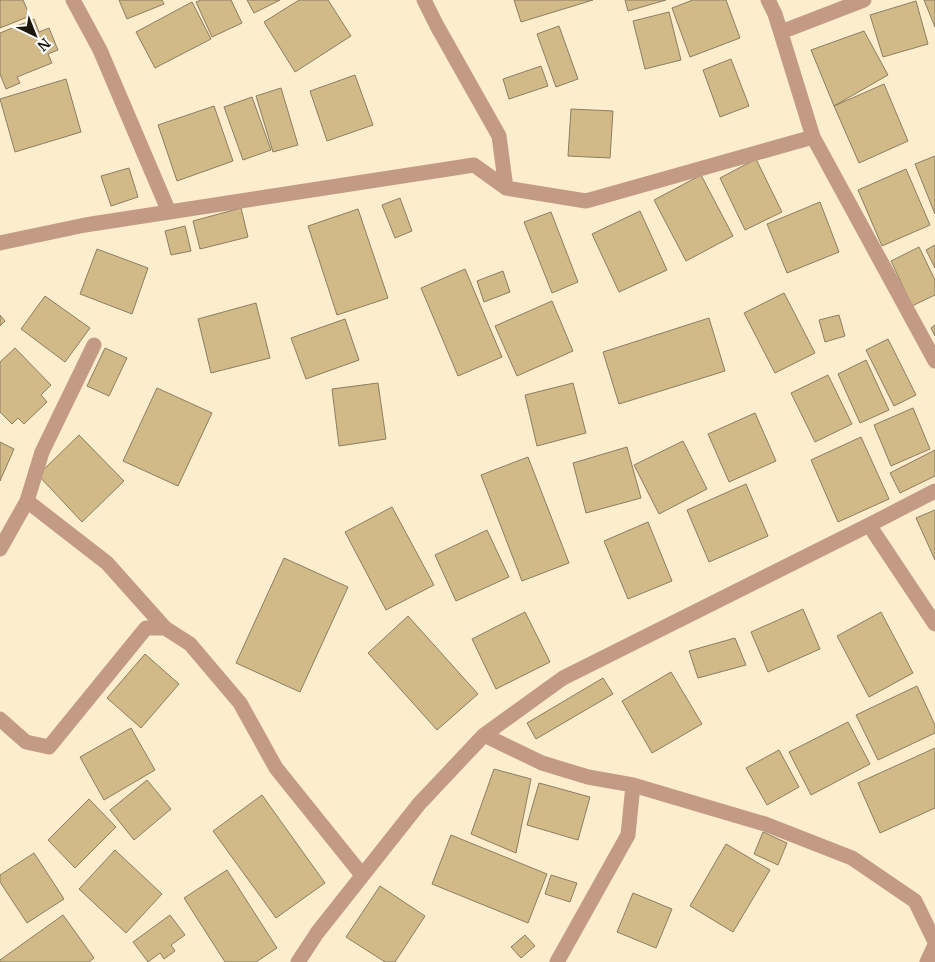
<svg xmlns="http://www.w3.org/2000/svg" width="935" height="962" viewBox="0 0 935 962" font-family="Merriweather,serif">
<rect width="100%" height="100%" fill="#fcedcd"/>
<path fill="#d1b988" stroke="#8c7e62" d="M 0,0 L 23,0 L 30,16 L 0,28 Z
M 119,0 L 162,0 L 164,4 L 127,19 Z
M 201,0 L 231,0 L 242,23 L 212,37 L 196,2 Z
M 247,0 L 280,0 L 254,13 Z
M 299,0 L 328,0 L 351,36 L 295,72 L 264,22 Z
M 514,0 L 593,0 L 521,22 Z
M 625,0 L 666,0 L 628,11 Z
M 693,0 L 726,0 L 740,38 L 690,57 L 672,8 Z
M 924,0 L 935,0 L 935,27 Z
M 916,1 L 928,44 L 883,57 L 870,15 Z
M 192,2 L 211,39 L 155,68 L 136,32 Z
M 669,12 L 681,60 L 645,69 L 633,21 Z
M 34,19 L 39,32 L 49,28 L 58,50 L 48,54 L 52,63 L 17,77 L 20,83 L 6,89 L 0,74 L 0,33 Z
M 559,26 L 578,79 L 556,87 L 537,34 Z
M 864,31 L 888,75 L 834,106 L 811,50 Z
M 731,59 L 749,106 L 720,117 L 703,70 Z
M 541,66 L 548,86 L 509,99 L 503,79 Z
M 355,75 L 373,125 L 327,141 L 310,91 Z
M 66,79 L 81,132 L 15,152 L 0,99 Z
M 884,84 L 908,141 L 859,163 L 834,106 Z
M 281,88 L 298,145 L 273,152 L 256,96 Z
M 252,97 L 271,150 L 243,160 L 224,107 Z
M 214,106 L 233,161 L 177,181 L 158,125 Z
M 571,109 L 613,111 L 610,158 L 568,156 Z
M 935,156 L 935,214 L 915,164 Z
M 756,159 L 782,212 L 745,230 L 720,178 Z
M 129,168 L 138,197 L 111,206 L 101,176 Z
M 906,169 L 930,225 L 882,246 L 858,190 Z
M 701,175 L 733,236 L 686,261 L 654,200 Z
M 400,198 L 412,231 L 395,238 L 382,205 Z
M 820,202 L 839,252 L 787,273 L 767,224 Z
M 241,208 L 248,237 L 200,249 L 193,221 Z
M 358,209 L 388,298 L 337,315 L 308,226 Z
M 640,211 L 667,270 L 619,292 L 592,234 Z
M 551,212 L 578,282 L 552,293 L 524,222 Z
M 185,226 L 191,251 L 171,255 L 165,231 Z
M 935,245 L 935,268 L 926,250 Z
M 919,247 L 935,280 L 935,295 L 912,306 L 891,261 Z
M 97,249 L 148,268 L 132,314 L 80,294 Z
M 465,269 L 502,357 L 458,376 L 421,288 Z
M 503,271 L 510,292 L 484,302 L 477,281 Z
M 784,293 L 815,353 L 775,373 L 744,313 Z
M 45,296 L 90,328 L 65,362 L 21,329 Z
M 552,301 L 573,351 L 517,376 L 495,326 Z
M 256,303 L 270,358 L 211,373 L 198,319 Z
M 0,315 L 5,321 L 0,326 Z
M 839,315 L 845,336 L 825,342 L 819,320 Z
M 709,318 L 725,371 L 619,404 L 603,352 Z
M 345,319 L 359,360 L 306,379 L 291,338 Z
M 935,325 L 935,336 L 931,328 Z
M 888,339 L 916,395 L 894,406 L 866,350 Z
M 15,348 L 51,385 L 41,395 L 47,402 L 24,424 L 18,418 L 12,424 L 0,412 L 0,362 Z
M 105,348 L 127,358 L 109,396 L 87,386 Z
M 866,360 L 889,410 L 860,423 L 838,374 Z
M 828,375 L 852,424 L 815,442 L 791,393 Z
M 378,383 L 386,439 L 339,446 L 332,389 Z
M 573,383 L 586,433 L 537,446 L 525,395 Z
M 157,388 L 212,413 L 178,486 L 123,461 Z
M 913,408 L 930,449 L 891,466 L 874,425 Z
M 755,413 L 776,461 L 729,482 L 708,434 Z
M 79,435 L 124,481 L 82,522 L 38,475 Z
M 861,437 L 889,499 L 838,522 L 811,460 Z
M 683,441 L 707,489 L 659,514 L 634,465 Z
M 0,442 L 14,449 L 0,481 Z
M 627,447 L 641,498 L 586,513 L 573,463 Z
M 935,450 L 935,476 L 900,493 L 890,473 Z
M 528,457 L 569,563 L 522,581 L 481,475 Z
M 746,484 L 768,536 L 709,562 L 687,510 Z
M 392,507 L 434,585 L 386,610 L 345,532 Z
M 935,510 L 935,560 L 916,518 Z
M 648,522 L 672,581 L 628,599 L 604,541 Z
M 487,530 L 509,577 L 456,601 L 435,555 Z
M 284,558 L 348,587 L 300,692 L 236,663 Z
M 803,609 L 820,649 L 768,672 L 751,632 Z
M 525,612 L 550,662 L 496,689 L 472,639 Z
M 881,612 L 913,673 L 869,697 L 837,636 Z
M 408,616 L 478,694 L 437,730 L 368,653 Z
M 735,638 L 746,665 L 698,678 L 689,651 Z
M 145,654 L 179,684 L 141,728 L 107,698 Z
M 671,672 L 702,724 L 652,753 L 622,701 Z
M 603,678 L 613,694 L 536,739 L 527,723 Z
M 917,686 L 935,725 L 935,733 L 878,760 L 856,715 Z
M 848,722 L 870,764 L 811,795 L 789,752 Z
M 131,728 L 155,770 L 104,800 L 80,757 Z
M 935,748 L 935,808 L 880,833 L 858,783 Z
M 779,750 L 799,787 L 767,805 L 746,768 Z
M 494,769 L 531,779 L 516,853 L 471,834 Z
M 147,780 L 171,809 L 134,840 L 110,810 Z
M 539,783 L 590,797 L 578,840 L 527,825 Z
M 262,795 L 325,883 L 276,918 L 213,831 Z
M 89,799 L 116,827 L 75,868 L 48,840 Z
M 763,832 L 787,843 L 778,865 L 754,854 Z
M 451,835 L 547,874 L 528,923 L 432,884 Z
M 726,844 L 770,870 L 733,932 L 690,906 Z
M 115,850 L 162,894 L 126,933 L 79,889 Z
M 34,853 L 64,899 L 27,923 L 0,882 L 0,875 Z
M 227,870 L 277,948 L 256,962 L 225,962 L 184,898 Z
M 551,875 L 577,883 L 570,902 L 545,894 Z
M 380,886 L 425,916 L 395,962 L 385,962 L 346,937 Z
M 633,893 L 672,909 L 656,948 L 617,932 Z
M 63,915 L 94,958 L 89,962 L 0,962 L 0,960 Z
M 170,915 L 185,935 L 171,945 L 175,951 L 164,959 L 160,953 L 148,962 L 133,942 Z
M 525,935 L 535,946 L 521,958 L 511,947 Z"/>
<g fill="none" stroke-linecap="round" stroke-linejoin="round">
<path stroke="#c39a84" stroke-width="15" d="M 73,0 L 100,50 L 169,212
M 424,0 L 437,26 L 499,136 L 506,188
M 768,0 L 775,14 L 813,137 L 935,361
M 781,32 L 864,0
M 0,243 L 85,225 L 474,165 L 506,188 L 586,201 L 813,137
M 27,501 L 107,563 L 165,628 L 190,644 L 240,703 L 276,768 L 362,875
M 869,525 L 935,624
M 0,549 L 27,501 L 42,452 L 94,345
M 0,719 L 26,742 L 49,747 L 146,628 L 165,628
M 484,735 L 542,763 L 588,777 L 633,785 L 765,824 L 852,858 L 915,901 L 935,942
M 298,962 L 317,933 L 419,804 L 484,735 L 563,678 L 869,525 L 935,491
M 557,962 L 628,835 L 633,785
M 927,962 L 935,945"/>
</g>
<g transform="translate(35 35) rotate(137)" stroke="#ffffff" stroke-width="4" paint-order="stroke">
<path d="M0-4L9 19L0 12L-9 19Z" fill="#1c160b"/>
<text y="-8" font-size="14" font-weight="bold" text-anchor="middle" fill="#1c160b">N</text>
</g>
</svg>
